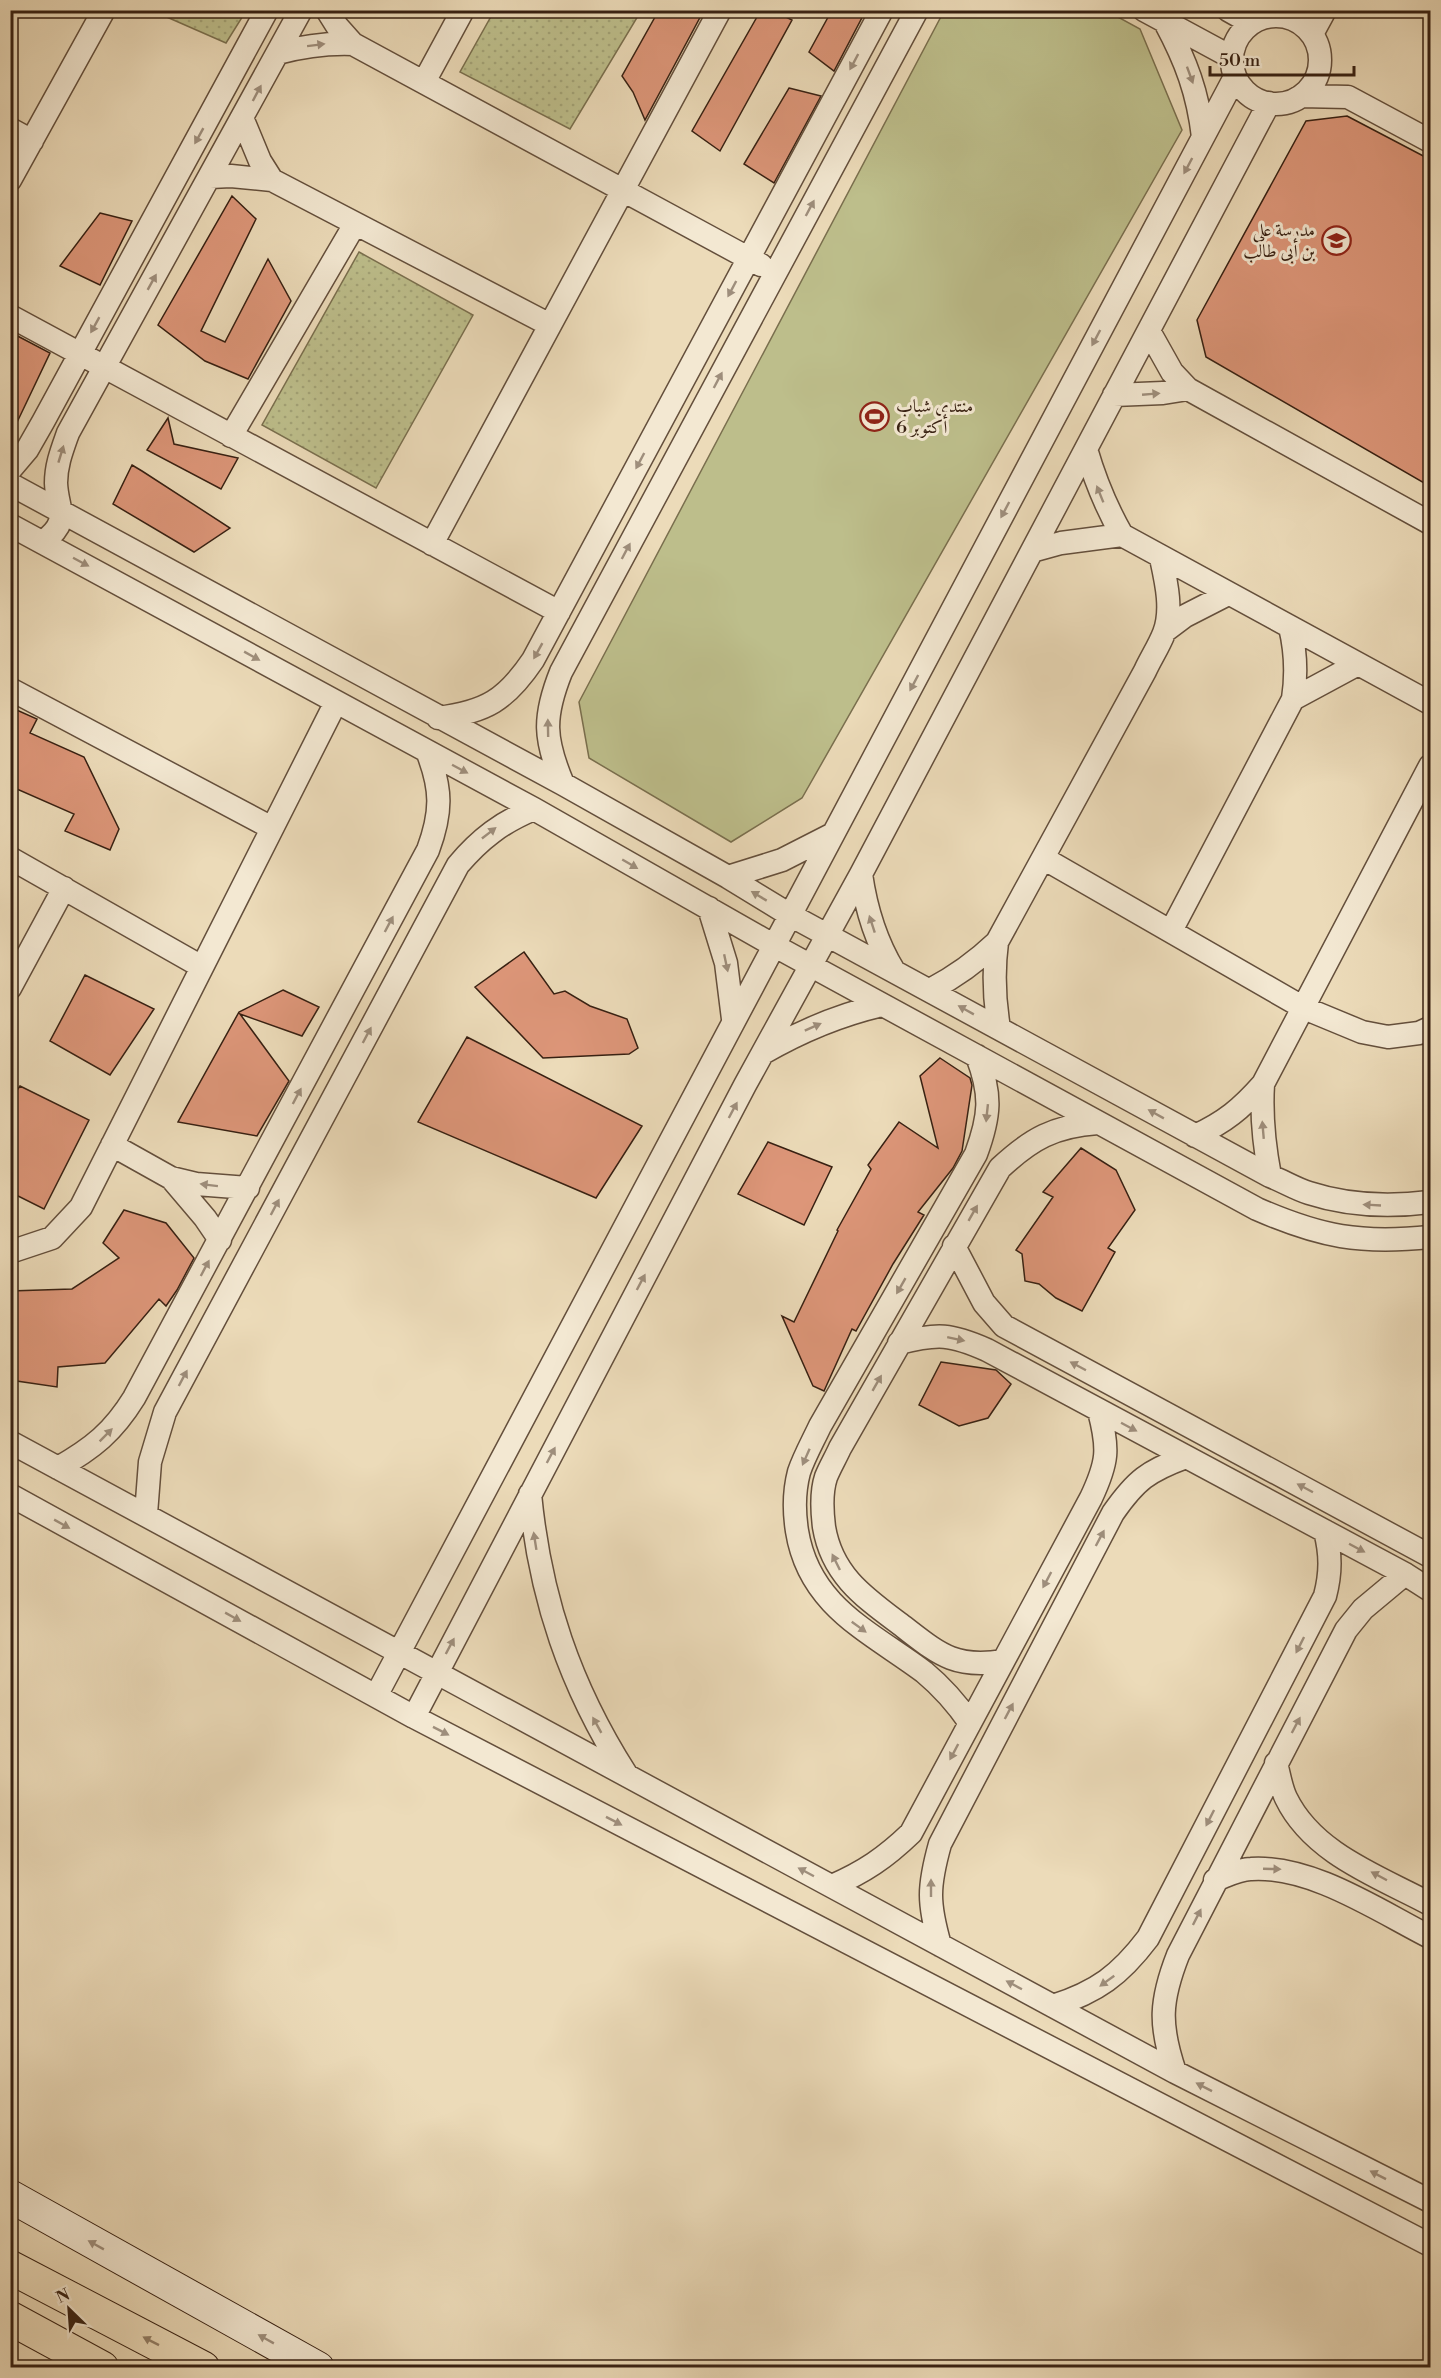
<svg xmlns="http://www.w3.org/2000/svg" width="1441" height="2378" viewBox="0 0 1441 2378" font-family="'Libre Bodoni',Amiri,serif">
<defs>
<pattern id="park-dots" width="8" height="8" patternUnits="userSpaceOnUse" patternTransform="scale(1.5)"><rect width="8" height="8" fill="#bdbe8b"/><path d="M2 2h.1M6 6h.1" fill="none" stroke="#a3a377" stroke-width="1.8" stroke-linecap="round"/></pattern>
</defs>
<rect width="100%" height="100%" fill="#ecdbb9"/>
<filter id="stains"><feTurbulence type="fractalNoise" baseFrequency=".00333" numOctaves="4"/><feColorMatrix values="0 0 0 0 .2 0 0 0 0 .09 0 0 0 0 .02 0 0 0 .5 -.17"/></filter>
<radialGradient id="worn" r=".72"><stop offset=".6" stop-color="#630" stop-opacity="0"/><stop offset="1" stop-color="#630" stop-opacity=".3"/></radialGradient>
<path fill="url(#park-dots)" stroke="#7a6f4e" stroke-width="1.5" d="M 153,11 L 246,11 L 226,43 Z
M 494,11 L 494,10 L 641,11 L 570,129 L 460,72 Z
M 359,252 L 473,315 L 376,488 L 262,425 Z"/>
<path fill="#bdbe8b" stroke="#7a6f4e" stroke-width="1.5" d="M 944,11 L 1107,11 L 1140,29 L 1182,130 L 802,798 L 731,842 L 589,758 L 579,702 Z"/>
<path fill="#dd9679" stroke="#372012" stroke-width="1.5" d="M 659,10 L 704,10 L 645,120 L 633,92 L 622,76 Z
M 761,10 L 772,10 L 792,20 L 720,151 L 692,131 Z
M 832,10 L 866,10 L 834,71 L 809,52 Z
M 789,88 L 821,96 L 774,183 L 744,164 Z
M 1347,116 L 1431,160 L 1431,487 L 1206,357 L 1197,320 L 1306,121 Z
M 232,196 L 256,219 L 201,331 L 225,342 L 268,259 L 291,301 L 248,379 L 205,361 L 158,325 Z
M 100,213 L 132,221 L 100,285 L 60,266 Z
M 10,332 L 50,353 L 10,437 Z
M 168,418 L 174,444 L 238,458 L 221,489 L 147,450 Z
M 132,465 L 142,471 L 230,528 L 194,552 L 113,504 Z
M 10,707 L 37,719 L 30,733 L 84,757 L 119,829 L 110,850 L 65,831 L 74,814 L 10,786 Z
M 524,952 L 554,994 L 565,991 L 590,1006 L 627,1019 L 638,1048 L 629,1054 L 543,1058 L 475,987 Z
M 85,975 L 154,1009 L 110,1075 L 50,1041 Z
M 283,990 L 319,1007 L 302,1036 L 240,1014 L 289,1081 L 257,1136 L 178,1122 L 239,1012 Z
M 467,1037 L 642,1126 L 596,1198 L 418,1122 Z
M 940,1058 L 970,1078 L 972,1085 L 962,1151 L 953,1168 L 918,1212 L 924,1215 L 893,1264 L 856,1331 L 852,1329 L 824,1391 L 813,1386 L 782,1316 L 794,1322 L 838,1231 L 837,1230 L 871,1169 L 868,1165 L 899,1122 L 938,1148 L 920,1076 Z
M 20,1086 L 89,1120 L 44,1209 L 10,1192 L 10,1100 Z
M 768,1142 L 832,1167 L 804,1225 L 738,1194 Z
M 1081,1148 L 1116,1170 L 1135,1210 L 1108,1248 L 1115,1252 L 1082,1311 L 1056,1298 L 1039,1284 L 1025,1281 L 1022,1254 L 1016,1250 L 1053,1197 L 1043,1192 Z
M 124,1210 L 166,1223 L 194,1258 L 177,1290 L 166,1306 L 159,1299 L 105,1363 L 58,1367 L 57,1387 L 10,1380 L 10,1291 L 72,1289 L 119,1258 L 103,1243 Z
M 941,1362 L 996,1370 L 1011,1384 L 988,1418 L 959,1426 L 919,1405 Z"/>
<g fill="none" stroke-linecap="round" stroke-linejoin="round">
<defs>
<path id="minor" d="M 327,10 L 337,26 L 353,44 L 761,265
M 1144,10 L 1231,57
M 1228,10 L 1251,23
M1232 60a44 44 0 1 1 88 0a44 44 0 1 1-88 0Z
M 1165,22 C 1186,61 1198,93 1203,137
M 1312,34 L 1325,10
M 278,53 C 304,46 327,43 353,44
M 424,82 L 463,10
M 1301,96 L 1348,97 L 1430,141
M 243,120 L 260,161 L 272,180
M 10,129 L 32,141
M 210,177 L 231,176 L 272,180 L 550,325
M 10,180 L 104,10
M 10,316 L 559,612
M 1149,331 L 1172,372 L 1188,389 L 1430,523
M 1114,395 L 1163,393 L 1188,389
M 231,436 L 355,224
M 1086,449 C 1095,480 1106,507 1122,535 L 1430,703
M 10,470 L 27,450 L 43,422 L 267,10
M 10,484 L 563,784 L 728,877 L 790,915 L 1270,1176 C 1283,1181 1296,1189 1309,1193 C 1349,1206 1390,1207 1430,1202
M 10,525 L 534,809 L 773,945 L 1257,1209 C 1321,1237 1360,1244 1430,1237
M 43,542 C 72,520 57,511 56,483 C 56,465 62,450 68,433 L 301,10
M 432,544 L 720,10
M 1032,551 L 1061,543 L 1122,535
M 1165,631 L 1185,616 L 1228,594
M 10,689 L 272,828
M 1293,699 L 1358,664
M 438,718 C 486,712 506,700 533,660 L 882,10
M 563,784 C 544,739 543,717 561,672 L 917,10
M 10,858 L 202,967
M 1043,858 L 1304,1008 L 1362,1032 L 1388,1037 L 1419,1033 L 1430,1028
M 861,874 C 866,909 875,940 894,971
M 728,877 L 782,860 L 833,834
M 709,908 L 726,963 L 733,1019
M 1171,931 L 1293,699 C 1297,673 1296,652 1290,627
M 997,942 C 993,972 994,998 999,1028
M 10,988 L 64,888
M 930,990 C 955,977 976,962 997,942 L 1145,671 C 1151,658 1159,646 1164,633 C 1173,610 1166,581 1161,558
M 763,1053 C 801,1031 839,1015 882,1005
M 1263,1084 C 1261,1116 1264,1145 1270,1176
M 1195,1136 C 1225,1122 1241,1109 1263,1084 L 1430,766
M 112,1145 L 171,1178 L 205,1218 L 220,1240
M 171,1178 L 196,1184 L 248,1188
M 954,1246 L 984,1303 L 1004,1326 L 1430,1556
M 10,1252 L 52,1238 L 81,1207 L 336,702
M 899,1343 C 938,1333 951,1334 987,1350 L 1405,1574 L 1430,1590
M 10,1442 L 1175,2072 L 1430,2201
M 58,1468 C 93,1448 113,1432 134,1398 L 428,850 C 442,812 442,789 427,751
M 530,1494 C 540,1598 570,1686 626,1774
M 10,1495 L 414,1717 L 1430,2245
M 146,1514 L 150,1462 L 165,1412 L 458,865 C 480,839 502,822 534,809
M 1003,1661 C 953,1669 938,1653 900,1624 C 864,1597 832,1575 824,1527 C 822,1511 821,1492 826,1477 C 830,1467 836,1457 840,1448 L 1000,1168 C 1031,1139 1054,1126 1098,1123
M 376,1696 L 1235,77
M 414,1717 L 745,1085 L 861,874 L 1269,103
M 970,1723 C 957,1704 942,1687 924,1672 C 869,1631 809,1606 797,1531 C 794,1512 794,1491 799,1472 C 804,1457 813,1441 820,1426 L 976,1154 C 990,1116 992,1095 977,1056
M 1276,1763 C 1279,1774 1281,1788 1286,1798 C 1313,1854 1380,1877 1430,1904
M 1215,1880 C 1226,1876 1239,1869 1251,1869 C 1311,1865 1377,1910 1430,1937
M 832,1886 C 864,1872 885,1858 911,1833 L 1091,1498 C 1108,1462 1109,1449 1099,1411
M 940,1945 C 928,1903 928,1887 940,1844 L 1113,1513 C 1136,1480 1148,1471 1186,1457
M 1053,2006 C 1097,1992 1120,1975 1148,1938 L 1325,1596 C 1331,1573 1331,1554 1325,1531
M 1175,2072 C 1159,2025 1160,2001 1178,1955 L 1346,1630 L 1363,1609 L 1405,1574"/>
<path id="secondary" d="M 10,2196 L 318,2368"/>
<path id="trunk" d="M 10,2267 L 203,2368
M 10,2318 L 102,2368"/>
</defs>
<use href="#minor" stroke="#644f3c" stroke-width="25"/>
<use href="#secondary" stroke="#372012" stroke-width="34"/>
<use href="#trunk" stroke="#372012" stroke-width="35"/>
<use href="#minor" stroke="#f3e8d2" stroke-width="22"/>
<use href="#secondary" stroke="#f3e8d2" stroke-width="32"/>
<use href="#trunk" stroke="#ecdbb9" stroke-width="33"/>
</g>
<defs><path id="oneway-solid" d="M-6-.8H1V-3.2L6.5 0L1 3.2V.8H-6Z" transform="scale(1.5)"/></defs>
<g fill="#9e8e7c">
<use href="#oneway-solid" transform="translate(316 45) rotate(-7)"/>
<use href="#oneway-solid" transform="translate(854 62) rotate(118)"/>
<use href="#oneway-solid" transform="translate(1190 75) rotate(70)"/>
<use href="#oneway-solid" transform="translate(257 93) rotate(-62)"/>
<use href="#oneway-solid" transform="translate(199 136) rotate(119)"/>
<use href="#oneway-solid" transform="translate(1188 166) rotate(118)"/>
<use href="#oneway-solid" transform="translate(810 208) rotate(-62)"/>
<use href="#oneway-solid" transform="translate(152 282) rotate(-61)"/>
<use href="#oneway-solid" transform="translate(732 289) rotate(118)"/>
<use href="#oneway-solid" transform="translate(95 325) rotate(119)"/>
<use href="#oneway-solid" transform="translate(1096 338) rotate(118)"/>
<use href="#oneway-solid" transform="translate(718 380) rotate(-62)"/>
<use href="#oneway-solid" transform="translate(1151 394) rotate(-5)"/>
<use href="#oneway-solid" transform="translate(61 454) rotate(-73)"/>
<use href="#oneway-solid" transform="translate(640 461) rotate(118)"/>
<use href="#oneway-solid" transform="translate(1100 494) rotate(-112)"/>
<use href="#oneway-solid" transform="translate(1005 510) rotate(118)"/>
<use href="#oneway-solid" transform="translate(626 551) rotate(-62)"/>
<use href="#oneway-solid" transform="translate(81 562) rotate(28)"/>
<use href="#oneway-solid" transform="translate(538 651) rotate(119)"/>
<use href="#oneway-solid" transform="translate(252 656) rotate(29)"/>
<use href="#oneway-solid" transform="translate(914 683) rotate(118)"/>
<use href="#oneway-solid" transform="translate(548 728) rotate(-91)"/>
<use href="#oneway-solid" transform="translate(460 769) rotate(28)"/>
<use href="#oneway-solid" transform="translate(489 833) rotate(-38)"/>
<use href="#oneway-solid" transform="translate(630 864) rotate(30)"/>
<use href="#oneway-solid" transform="translate(759 896) rotate(-149)"/>
<use href="#oneway-solid" transform="translate(389 924) rotate(-62)"/>
<use href="#oneway-solid" transform="translate(872 924) rotate(-108)"/>
<use href="#oneway-solid" transform="translate(726 963) rotate(78)"/>
<use href="#oneway-solid" transform="translate(966 1010) rotate(-151)"/>
<use href="#oneway-solid" transform="translate(813 1027) rotate(-24)"/>
<use href="#oneway-solid" transform="translate(367 1035) rotate(-62)"/>
<use href="#oneway-solid" transform="translate(297 1096) rotate(-62)"/>
<use href="#oneway-solid" transform="translate(733 1110) rotate(-62)"/>
<use href="#oneway-solid" transform="translate(987 1113) rotate(96)"/>
<use href="#oneway-solid" transform="translate(1156 1114) rotate(-151)"/>
<use href="#oneway-solid" transform="translate(1263 1130) rotate(-95)"/>
<use href="#oneway-solid" transform="translate(209 1185) rotate(-173)"/>
<use href="#oneway-solid" transform="translate(1372 1205) rotate(-177)"/>
<use href="#oneway-solid" transform="translate(275 1207) rotate(-62)"/>
<use href="#oneway-solid" transform="translate(973 1213) rotate(-60)"/>
<use href="#oneway-solid" transform="translate(205 1268) rotate(-62)"/>
<use href="#oneway-solid" transform="translate(641 1282) rotate(-62)"/>
<use href="#oneway-solid" transform="translate(901 1286) rotate(120)"/>
<use href="#oneway-solid" transform="translate(956 1339) rotate(12)"/>
<use href="#oneway-solid" transform="translate(1078 1366) rotate(-152)"/>
<use href="#oneway-solid" transform="translate(183 1378) rotate(-62)"/>
<use href="#oneway-solid" transform="translate(877 1383) rotate(-60)"/>
<use href="#oneway-solid" transform="translate(1129 1427) rotate(28)"/>
<use href="#oneway-solid" transform="translate(106 1435) rotate(-45)"/>
<use href="#oneway-solid" transform="translate(551 1455) rotate(-62)"/>
<use href="#oneway-solid" transform="translate(806 1457) rotate(114)"/>
<use href="#oneway-solid" transform="translate(1305 1488) rotate(-152)"/>
<use href="#oneway-solid" transform="translate(62 1524) rotate(29)"/>
<use href="#oneway-solid" transform="translate(1100 1538) rotate(-62)"/>
<use href="#oneway-solid" transform="translate(535 1541) rotate(-99)"/>
<use href="#oneway-solid" transform="translate(1357 1548) rotate(28)"/>
<use href="#oneway-solid" transform="translate(836 1562) rotate(-116)"/>
<use href="#oneway-solid" transform="translate(1047 1580) rotate(118)"/>
<use href="#oneway-solid" transform="translate(233 1617) rotate(29)"/>
<use href="#oneway-solid" transform="translate(859 1627) rotate(36)"/>
<use href="#oneway-solid" transform="translate(1300 1645) rotate(117)"/>
<use href="#oneway-solid" transform="translate(450 1646) rotate(-62)"/>
<use href="#oneway-solid" transform="translate(1009 1711) rotate(-62)"/>
<use href="#oneway-solid" transform="translate(597 1725) rotate(-119)"/>
<use href="#oneway-solid" transform="translate(1296 1725) rotate(-62)"/>
<use href="#oneway-solid" transform="translate(441 1731) rotate(27)"/>
<use href="#oneway-solid" transform="translate(954 1752) rotate(118)"/>
<use href="#oneway-solid" transform="translate(1210 1818) rotate(117)"/>
<use href="#oneway-solid" transform="translate(614 1821) rotate(27)"/>
<use href="#oneway-solid" transform="translate(1272 1869) rotate(2)"/>
<use href="#oneway-solid" transform="translate(806 1872) rotate(-152)"/>
<use href="#oneway-solid" transform="translate(1379 1876) rotate(-152)"/>
<use href="#oneway-solid" transform="translate(931 1888) rotate(-90)"/>
<use href="#oneway-solid" transform="translate(1197 1917) rotate(-63)"/>
<use href="#oneway-solid" transform="translate(1107 1981) rotate(144)"/>
<use href="#oneway-solid" transform="translate(1014 1985) rotate(-152)"/>
<use href="#oneway-solid" transform="translate(1204 2087) rotate(-153)"/>
<use href="#oneway-solid" transform="translate(1378 2175) rotate(-153)"/>
<use href="#oneway-solid" transform="translate(96 2245) rotate(-151)"/>
<use href="#oneway-solid" transform="translate(266 2339) rotate(-151)"/>
</g>
<use fill="#927e66" href="#oneway-solid" transform="translate(151 2341) rotate(-153)"/>
<defs>
<symbol id="school-ring" viewBox="-11 -11 22 22"><circle r="9.5" fill="#f3e8d2" stroke="#8f2418" stroke-width="1.5"/><path d="M0-5L7-2L0 1L-7-2ZM-4 1L0 2.5L4 1V4Q0 6-4 4Z" fill="#8f2418"/></symbol>
<symbol id="stadium-ring" viewBox="-11 -11 22 22"><circle r="9.5" fill="#f3e8d2" stroke="#8f2418" stroke-width="1.5"/><path d="M0-5a6.5 5 0 1 0 0 10a6.5 5 0 1 0 0-10ZM-3.5-1.8h7v3.6h-7Z" fill="#8f2418"/></symbol>
</defs>
<g fill-rule="evenodd">
<use href="#school-ring" x="1320" y="224" width="33" height="33"/>
<use href="#stadium-ring" x="858" y="400" width="33" height="33"/>
</g>
<g text-anchor="middle" dominant-baseline="central" stroke-width="6" stroke-linejoin="round" paint-order="stroke">
<g font-size="18" fill="#372012" stroke="#f3e8d2" text-anchor="end">
<text x="1315" y="230">مدرسة على<tspan x="1315" dy="21">بن أبى طالب</tspan></text>
<text x="896" y="406" text-anchor="start">منتدى شباب<tspan x="896" dy="21">6 أكتوبر</tspan></text>
</g>
</g>
<rect width="1441" height="2378" fill="none" stroke="#ecdbb9" stroke-width="36"/>
<rect x="12" y="12" width="1417" height="2354" fill="none" stroke="#372012" stroke-width="3"/>
<rect x="18" y="18" width="1405" height="2342" fill="none" stroke="#372012" stroke-width="1.5"/>
<g transform="translate(69 2309) rotate(335)" stroke="#f3e8d2" stroke-width="4.5" paint-order="stroke">
<path d="M0-4.5L10 22L0 15L-10 22Z" fill="#372012"/>
<text y="-9" font-size="16" font-weight="bold" text-anchor="middle" fill="#372012">N</text>
</g>
<path d="M1210 66v9h144v-9" fill="none" stroke="#372012" stroke-width="3"/>
<text x="1219" y="66" font-size="18" fill="#372012" stroke="#f3e8d2" stroke-width="4.5" paint-order="stroke">50 m</text>
<rect width="100%" height="100%" filter="url(#stains)"/>
<rect width="100%" height="100%" fill="url(#worn)"/>
</svg>
